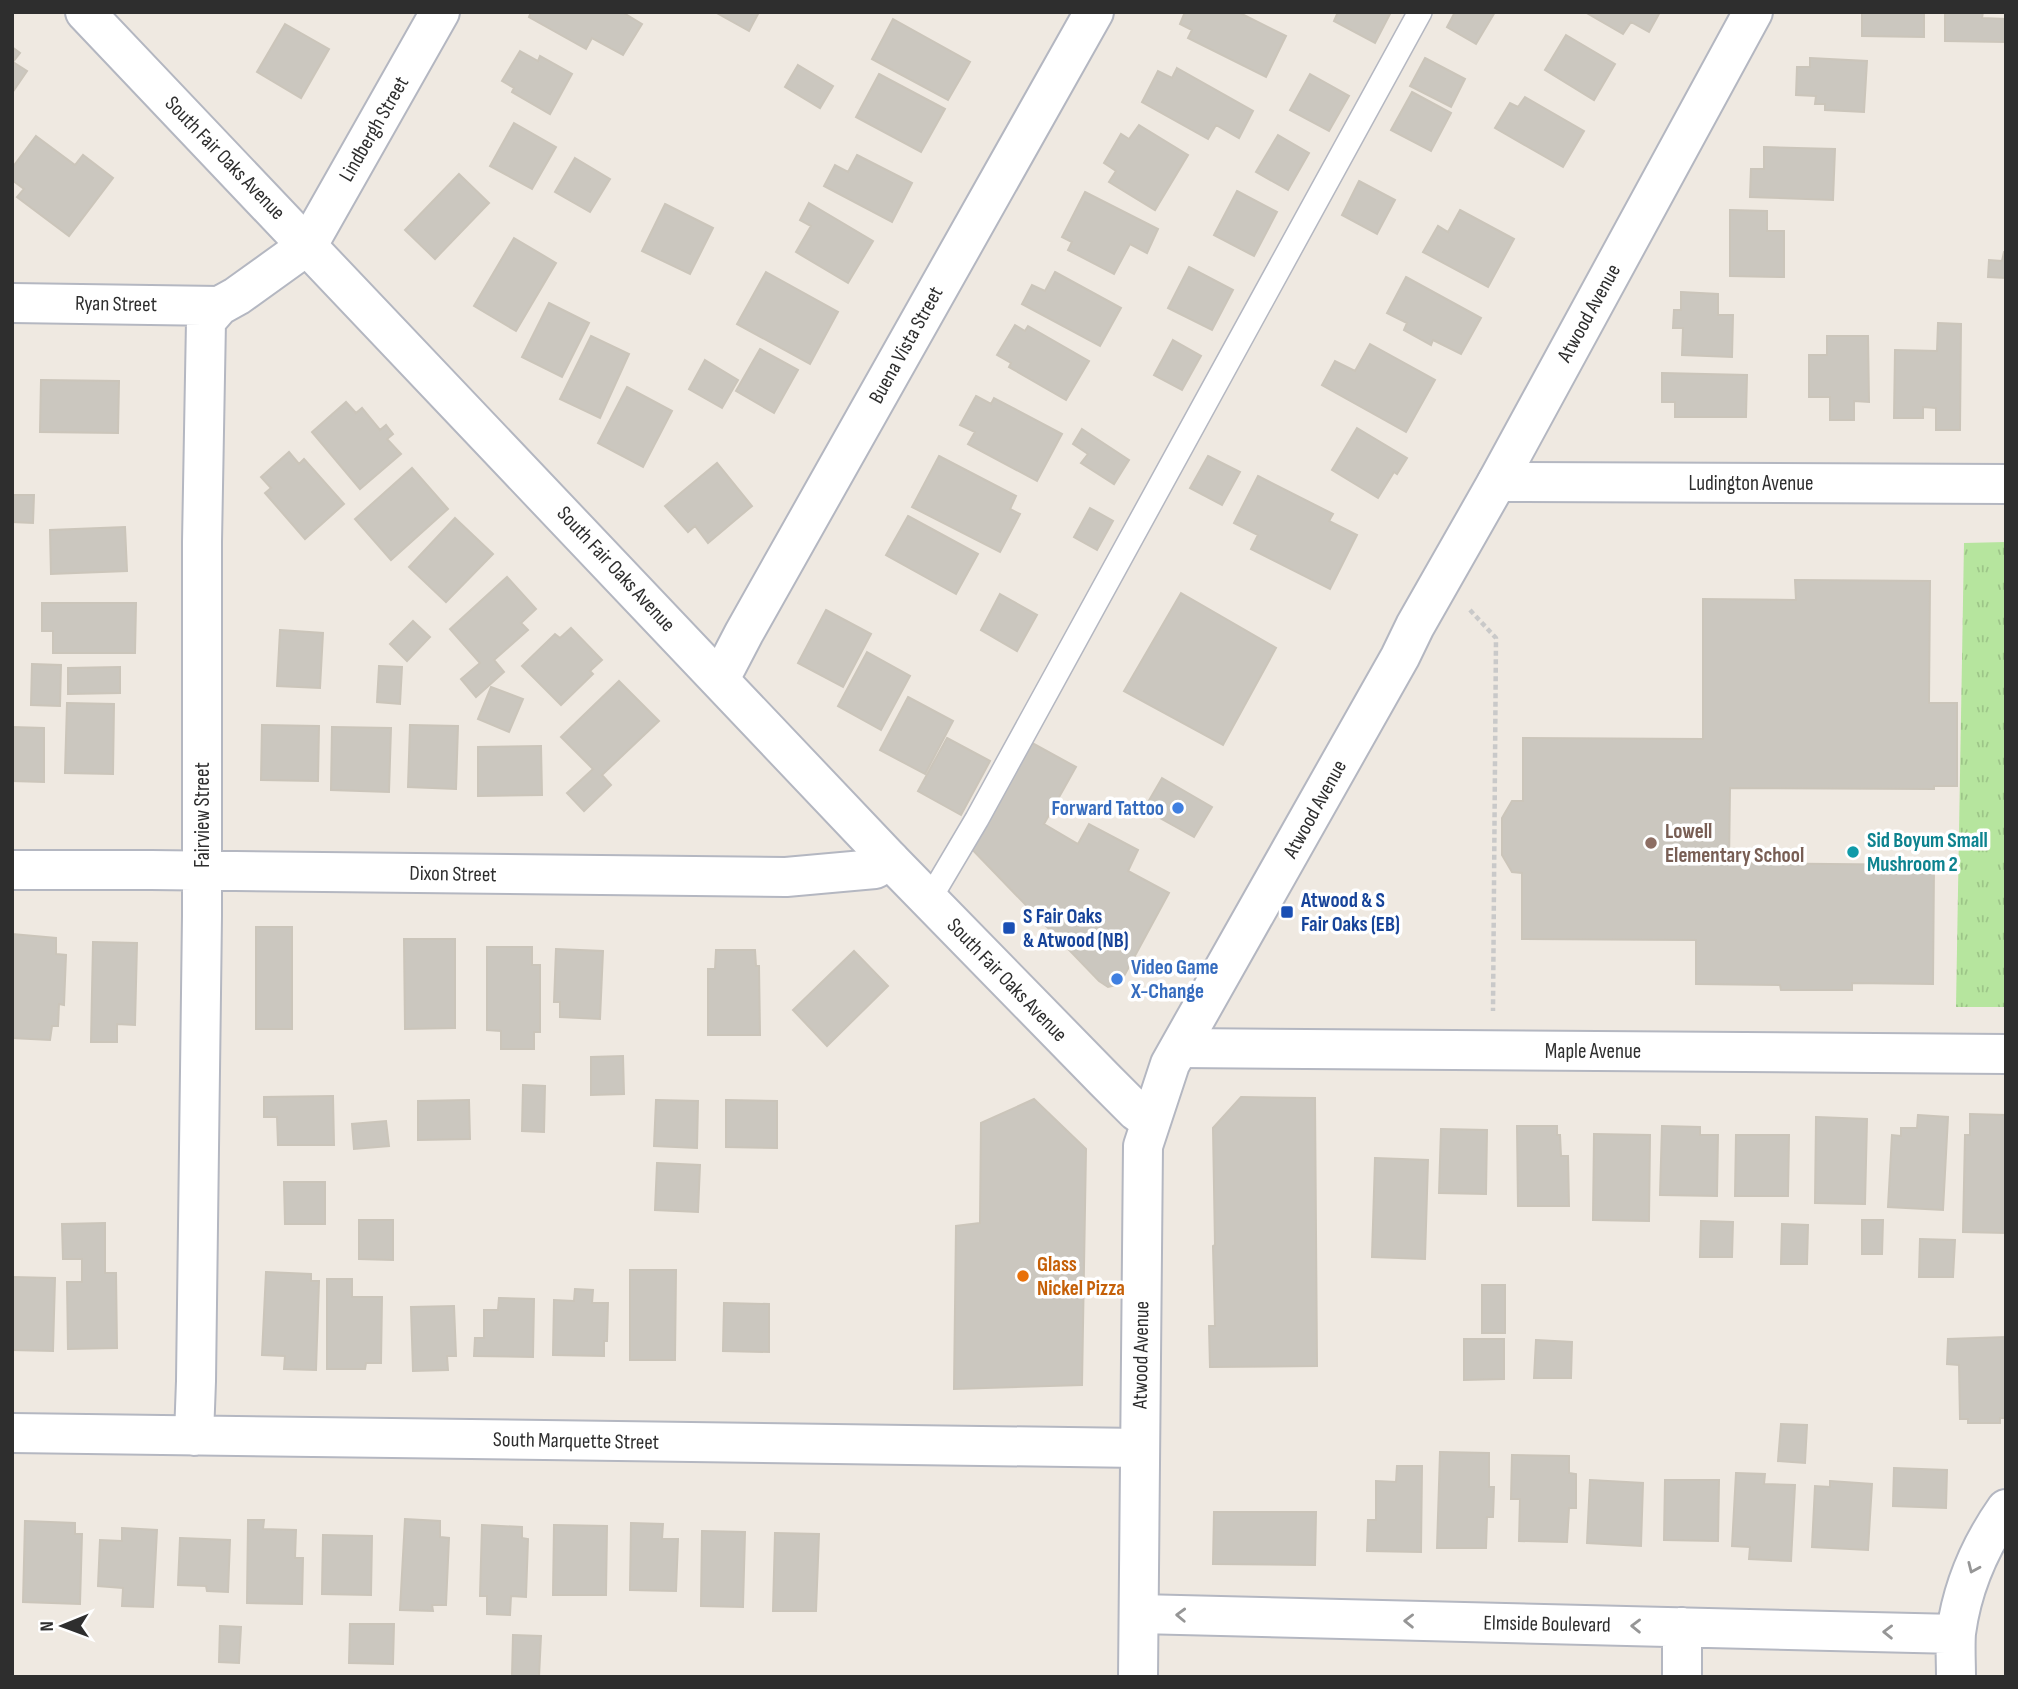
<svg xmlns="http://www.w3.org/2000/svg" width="2018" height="1689" viewBox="0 0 2018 1689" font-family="'Sofia Sans Condensed',sans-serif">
<defs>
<pattern id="park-tufts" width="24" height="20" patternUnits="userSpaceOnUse" patternTransform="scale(1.75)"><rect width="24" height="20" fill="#b6e59e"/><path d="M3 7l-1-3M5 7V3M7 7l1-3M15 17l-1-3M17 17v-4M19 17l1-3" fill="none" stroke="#9dc588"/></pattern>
</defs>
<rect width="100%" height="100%" fill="#efe9e1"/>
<path fill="url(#park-tufts)" d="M 2006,542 L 2006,1007 L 1956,1007 L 1964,543 Z"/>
<path fill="#cbc7bf" stroke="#cbc5ba" stroke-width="2" d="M 531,12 L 622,12 L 642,24 L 623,55 L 592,38 L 586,49 L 529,17 Z
M 715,12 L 759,12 L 749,31 Z
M 1185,12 L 1238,12 L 1286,36 L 1266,77 L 1188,38 L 1192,30 L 1180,24 Z
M 1338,12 L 1391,12 L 1375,43 L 1334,21 Z
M 1455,12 L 1495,12 L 1476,44 L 1447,27 Z
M 1585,12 L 1660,12 L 1649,32 L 1631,22 L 1623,34 Z
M 1862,12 L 1924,12 L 1924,37 L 1862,36 Z
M 1945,12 L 1983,12 L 1982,18 L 2006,19 L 2006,42 L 1945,41 Z
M 893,19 L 970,62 L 948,100 L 872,59 Z
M 285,24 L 329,49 L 301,98 L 257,72 Z
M 1566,35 L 1615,64 L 1594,100 L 1545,70 Z
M 12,47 L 20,53 L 13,62 L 27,71 L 12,93 Z
M 520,51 L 538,61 L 540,56 L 572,74 L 550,114 L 512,92 L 514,88 L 502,81 Z
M 1425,58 L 1465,79 L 1451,107 L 1410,86 Z
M 1810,58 L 1867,61 L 1864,112 L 1825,110 L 1825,104 L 1815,104 L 1816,96 L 1796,95 L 1797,67 L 1810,67 Z
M 798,65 L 833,86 L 820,108 L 785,87 Z
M 1177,68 L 1253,111 L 1239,138 L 1216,125 L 1208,139 L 1142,102 L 1158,71 L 1172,78 Z
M 879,74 L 945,109 L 921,152 L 856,117 Z
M 1310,74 L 1349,96 L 1329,131 L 1290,110 Z
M 1412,92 L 1451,113 L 1431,151 L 1391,130 Z
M 1525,97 L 1584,131 L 1563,167 L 1495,128 L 1510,103 L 1518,107 Z
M 514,123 L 556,147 L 532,189 L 490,166 Z
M 1139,125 L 1188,155 L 1155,210 L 1109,182 L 1116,171 L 1104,163 L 1121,134 L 1129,139 Z
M 1278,135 L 1309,153 L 1288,190 L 1256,172 Z
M 36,136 L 75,165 L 83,155 L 113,178 L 69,236 L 17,197 L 24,189 L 12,180 L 12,168 Z
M 1764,147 L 1835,149 L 1833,200 L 1750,197 L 1751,169 L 1764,169 Z
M 857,155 L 912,183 L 892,222 L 824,186 L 835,165 L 848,172 Z
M 575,158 L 610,179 L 590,212 L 555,192 Z
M 459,174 L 489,203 L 435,259 L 405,230 Z
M 1359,181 L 1395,200 L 1377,234 L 1342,215 Z
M 1237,191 L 1277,212 L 1254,256 L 1214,235 Z
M 1085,192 L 1158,229 L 1147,253 L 1130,244 L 1114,274 L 1068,250 L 1072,242 L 1062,237 Z
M 809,203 L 873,241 L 848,283 L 796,252 L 811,226 L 800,220 Z
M 665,204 L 713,228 L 690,274 L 642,251 Z
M 1460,210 L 1514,239 L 1488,287 L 1423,252 L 1438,226 L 1448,232 Z
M 1730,210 L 1767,211 L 1767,231 L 1784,231 L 1784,277 L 1730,276 Z
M 514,238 L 556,263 L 516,331 L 474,306 Z
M 2004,252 L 2006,252 L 2006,278 L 1988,277 L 1989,260 L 2002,261 Z
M 1189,267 L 1233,290 L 1212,330 L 1168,308 Z
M 766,272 L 838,312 L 810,364 L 737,324 Z
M 1055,272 L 1121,308 L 1100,346 L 1022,304 L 1032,285 L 1045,291 Z
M 1406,277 L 1481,318 L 1461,354 L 1433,340 L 1431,345 L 1404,330 L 1407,323 L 1387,313 Z
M 1681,292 L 1718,294 L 1718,315 L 1733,315 L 1732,357 L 1682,355 L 1683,328 L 1673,328 L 1674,310 L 1681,310 Z
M 549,303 L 589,323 L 562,377 L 522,357 Z
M 1938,323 L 1961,324 L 1960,430 L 1936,430 L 1936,408 L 1923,407 L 1923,418 L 1894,418 L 1895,350 L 1937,351 Z
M 1015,325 L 1025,331 L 1028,326 L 1089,361 L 1066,400 L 1009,367 L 1011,363 L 997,355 Z
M 591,336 L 629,354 L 600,418 L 560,399 Z
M 1827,336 L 1868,336 L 1869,402 L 1854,401 L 1854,420 L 1830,420 L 1830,397 L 1809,397 L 1809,355 L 1827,355 Z
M 1173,340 L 1201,356 L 1182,390 L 1154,375 Z
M 1370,344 L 1435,380 L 1406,432 L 1322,385 L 1335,361 L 1355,371 Z
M 760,349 L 798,370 L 774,413 L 736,391 Z
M 705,360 L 738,380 L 722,408 L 689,389 Z
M 1662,373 L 1747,375 L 1746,417 L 1675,417 L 1675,402 L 1662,402 Z
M 41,380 L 119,381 L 118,433 L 40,432 Z
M 627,387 L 672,411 L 643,467 L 598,443 Z
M 976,396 L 991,404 L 994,398 L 1062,434 L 1037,481 L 968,444 L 975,432 L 960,425 Z
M 346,402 L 356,413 L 362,408 L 380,430 L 386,425 L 393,434 L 387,439 L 401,454 L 360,489 L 312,432 Z
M 1357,428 L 1407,458 L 1397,474 L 1394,472 L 1378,498 L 1332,470 Z
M 1082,429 L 1129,460 L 1114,484 L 1081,463 L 1088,454 L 1073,444 Z
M 289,452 L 299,464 L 304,459 L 344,504 L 305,539 L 265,493 L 271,488 L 261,477 Z
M 939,456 L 1016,496 L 1010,509 L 1020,514 L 1000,552 L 912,507 Z
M 1208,456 L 1240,472 L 1222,505 L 1190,488 Z
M 717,463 L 752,506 L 708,543 L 695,526 L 688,532 L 665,506 Z
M 412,468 L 448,509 L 391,560 L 355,519 Z
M 1258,476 L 1333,514 L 1329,521 L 1357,535 L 1330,589 L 1251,549 L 1258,535 L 1234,523 Z
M 12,495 L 34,495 L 33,523 L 12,522 Z
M 1090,508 L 1113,521 L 1097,550 L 1074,537 Z
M 908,516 L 978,554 L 956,594 L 886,555 Z
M 455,518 L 493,554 L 446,602 L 409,567 Z
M 125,527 L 127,571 L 51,574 L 50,530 Z
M 507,577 L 536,609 L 521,623 L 528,630 L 494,660 L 504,672 L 476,697 L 461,679 L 480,663 L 450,629 Z
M 1795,580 L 1930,581 L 1929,703 L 1957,703 L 1957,786 L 1934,786 L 1934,789 L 1730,788 L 1729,863 L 1934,865 L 1933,984 L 1852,983 L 1852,990 L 1781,990 L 1780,985 L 1696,984 L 1696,940 L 1522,939 L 1522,873 L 1512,872 L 1502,855 L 1502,818 L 1512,801 L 1523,801 L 1523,738 L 1703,739 L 1703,599 L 1796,600 Z
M 1181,593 L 1276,648 L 1223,745 L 1124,691 Z
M 1000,594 L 1037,615 L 1017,651 L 981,630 Z
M 42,603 L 136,603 L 135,653 L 53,653 L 53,631 L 42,631 Z
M 826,610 L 871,634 L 843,687 L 798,663 Z
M 413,621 L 430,637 L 407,661 L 390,644 Z
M 571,628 L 602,660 L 590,671 L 593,674 L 561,705 L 522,666 L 555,634 L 560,638 Z
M 280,630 L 323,633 L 320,688 L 277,686 Z
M 867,652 L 910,676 L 881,730 L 838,706 Z
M 32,664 L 61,665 L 60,706 L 31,705 Z
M 379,666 L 402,667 L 400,704 L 377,702 Z
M 120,667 L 120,693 L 68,694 L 68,668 Z
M 619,681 L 659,721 L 602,775 L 611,785 L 584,811 L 567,793 L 593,769 L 561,737 Z
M 491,687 L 523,699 L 509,732 L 478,719 Z
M 908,697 L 953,721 L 925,774 L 880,750 Z
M 67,703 L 114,704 L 113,774 L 65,773 Z
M 262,725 L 319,726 L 318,781 L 261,780 Z
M 410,725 L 458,726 L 456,789 L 408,787 Z
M 12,727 L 44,728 L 44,782 L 12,781 Z
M 332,727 L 391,728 L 389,792 L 331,790 Z
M 947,738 L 990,761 L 961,815 L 918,791 Z
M 1023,738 L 1076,767 L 1044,824 L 1078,844 L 1089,824 L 1138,850 L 1128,871 L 1169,893 L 1123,978 L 1116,985 L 1108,987 L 1099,981 L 966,843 Z
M 541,746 L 542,795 L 478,796 L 478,747 Z
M 1162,778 L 1212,807 L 1194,837 L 1144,809 Z
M 256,927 L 292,927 L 292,1029 L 256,1029 Z
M 12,934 L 56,938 L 56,954 L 66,955 L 64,1005 L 59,1004 L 58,1026 L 52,1026 L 50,1040 L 12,1038 Z
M 404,939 L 455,939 L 455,1028 L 405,1029 Z
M 93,942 L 137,943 L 135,1025 L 117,1024 L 117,1042 L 91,1042 Z
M 487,947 L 532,947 L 532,965 L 540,965 L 540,1032 L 534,1032 L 534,1049 L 501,1049 L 501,1031 L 487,1030 Z
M 556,949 L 603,951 L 600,1019 L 560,1017 L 560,1002 L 554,1002 Z
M 716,950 L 755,950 L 756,966 L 759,966 L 760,1035 L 708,1035 L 708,969 L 715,969 Z
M 854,951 L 888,986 L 827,1046 L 793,1010 Z
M 623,1056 L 624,1094 L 591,1095 L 591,1057 Z
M 523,1085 L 545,1086 L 544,1132 L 522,1131 Z
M 333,1096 L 334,1145 L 278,1145 L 277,1117 L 264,1117 L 264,1097 Z
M 1241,1097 L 1315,1098 L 1317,1366 L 1210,1367 L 1209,1326 L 1215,1326 L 1213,1246 L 1215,1245 L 1213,1128 Z
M 1034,1099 L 1086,1149 L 1082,1385 L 954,1389 L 956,1226 L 980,1223 L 981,1123 Z
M 469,1100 L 470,1139 L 418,1140 L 418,1101 Z
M 656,1100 L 698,1101 L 697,1148 L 654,1146 Z
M 726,1100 L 777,1101 L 777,1148 L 726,1147 Z
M 1970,1114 L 2006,1115 L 2006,1233 L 1963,1232 L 1965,1135 L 1970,1135 Z
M 1918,1115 L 1948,1117 L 1943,1210 L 1888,1207 L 1892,1135 L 1901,1136 L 1901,1128 L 1917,1128 Z
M 1816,1117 L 1867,1119 L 1865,1204 L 1815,1203 Z
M 386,1121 L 389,1146 L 354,1149 L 352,1124 Z
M 1517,1126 L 1557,1126 L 1557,1135 L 1560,1135 L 1561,1156 L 1568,1156 L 1569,1206 L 1518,1206 Z
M 1662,1126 L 1700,1127 L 1700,1135 L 1718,1135 L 1717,1196 L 1660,1195 Z
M 1441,1129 L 1487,1130 L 1486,1194 L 1439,1193 Z
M 1594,1134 L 1650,1135 L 1649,1221 L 1593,1220 Z
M 1736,1135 L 1789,1135 L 1788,1196 L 1735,1196 Z
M 1375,1158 L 1428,1160 L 1425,1259 L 1372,1257 Z
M 657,1163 L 700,1165 L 698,1212 L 655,1210 Z
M 284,1182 L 325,1182 L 325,1224 L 285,1224 Z
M 359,1220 L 393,1220 L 393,1260 L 359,1259 Z
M 1862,1220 L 1883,1220 L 1882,1254 L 1862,1254 Z
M 1701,1221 L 1733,1222 L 1732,1257 L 1700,1257 Z
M 105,1223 L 105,1273 L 116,1273 L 117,1348 L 68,1349 L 67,1282 L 82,1282 L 82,1259 L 63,1259 L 62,1224 Z
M 1782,1224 L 1808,1225 L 1807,1264 L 1781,1264 Z
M 1920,1239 L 1955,1240 L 1953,1277 L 1919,1277 Z
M 630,1270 L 676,1270 L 675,1360 L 630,1360 Z
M 266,1272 L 311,1274 L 311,1281 L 319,1281 L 316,1370 L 284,1369 L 285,1356 L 262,1355 Z
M 12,1277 L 55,1278 L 53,1351 L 12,1350 Z
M 327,1279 L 352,1279 L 352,1297 L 382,1297 L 381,1363 L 366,1363 L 365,1369 L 327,1369 Z
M 1482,1285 L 1505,1285 L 1505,1333 L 1482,1333 Z
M 575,1289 L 593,1290 L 592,1303 L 608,1303 L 607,1341 L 604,1341 L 604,1356 L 553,1355 L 554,1300 L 574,1301 Z
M 499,1298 L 534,1299 L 533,1357 L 474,1356 L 475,1338 L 484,1338 L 484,1310 L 498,1310 Z
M 724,1303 L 769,1304 L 769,1352 L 723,1351 Z
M 454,1306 L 456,1356 L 447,1356 L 448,1370 L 413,1371 L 411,1307 Z
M 2006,1337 L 2006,1418 L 2000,1418 L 2000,1423 L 1968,1423 L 1968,1419 L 1960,1419 L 1959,1365 L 1947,1364 L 1948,1339 Z
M 1464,1339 L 1504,1339 L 1504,1379 L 1464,1380 Z
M 1536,1340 L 1572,1342 L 1571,1378 L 1534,1378 Z
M 1781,1424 L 1807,1425 L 1805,1463 L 1778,1461 Z
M 1440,1452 L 1489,1453 L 1489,1487 L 1494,1487 L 1493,1517 L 1487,1517 L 1486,1548 L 1437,1548 Z
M 1512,1455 L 1569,1456 L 1569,1473 L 1576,1474 L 1576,1508 L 1569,1508 L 1567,1542 L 1519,1541 L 1520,1499 L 1511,1499 Z
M 1397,1466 L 1422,1466 L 1421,1552 L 1367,1551 L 1368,1520 L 1376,1520 L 1376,1481 L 1396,1482 Z
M 1894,1468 L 1947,1470 L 1946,1508 L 1893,1506 Z
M 1736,1473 L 1765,1474 L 1764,1484 L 1795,1485 L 1791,1561 L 1749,1559 L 1750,1547 L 1732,1546 Z
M 1590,1480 L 1643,1483 L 1641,1546 L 1587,1543 Z
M 1665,1480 L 1719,1480 L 1718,1541 L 1664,1540 Z
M 1830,1481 L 1872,1484 L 1868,1550 L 1812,1547 L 1815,1486 L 1830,1487 Z
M 1214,1512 L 1316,1512 L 1315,1565 L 1213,1564 Z
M 405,1519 L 440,1521 L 440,1537 L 449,1538 L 446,1605 L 432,1605 L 433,1611 L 400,1610 Z
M 248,1520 L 264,1520 L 263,1529 L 296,1530 L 295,1558 L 303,1558 L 302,1604 L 247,1603 Z
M 25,1521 L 75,1523 L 75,1534 L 82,1534 L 80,1604 L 23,1602 Z
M 631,1523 L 663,1524 L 662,1539 L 678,1539 L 676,1591 L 630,1590 Z
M 482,1525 L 522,1527 L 522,1538 L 528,1539 L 526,1597 L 511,1596 L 510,1615 L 487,1614 L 487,1596 L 480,1596 Z
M 554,1525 L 607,1526 L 606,1595 L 553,1595 Z
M 122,1528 L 157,1530 L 153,1607 L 122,1606 L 123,1588 L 98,1586 L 100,1540 L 122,1541 Z
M 702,1531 L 745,1532 L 743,1607 L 701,1606 Z
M 775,1533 L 819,1534 L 816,1611 L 773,1611 Z
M 323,1535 L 372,1536 L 371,1595 L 322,1594 Z
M 180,1538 L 230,1540 L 228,1592 L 207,1591 L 206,1586 L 178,1585 Z
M 350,1624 L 394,1624 L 393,1664 L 349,1663 Z
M 220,1626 L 241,1627 L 239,1663 L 219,1662 Z
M 513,1635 L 541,1636 L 539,1677 L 512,1677 Z"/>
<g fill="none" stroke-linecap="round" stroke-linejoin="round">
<defs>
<path id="service" d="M 929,900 L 977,819 L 1420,12"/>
<path id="minor" d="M 12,303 L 219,306
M 1497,482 L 2006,484
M 720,679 L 744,633 L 1094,12
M 12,870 L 151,870 L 786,877 L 875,869 L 890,860
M 1180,1048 L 2006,1054
M 12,1433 L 1140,1448
M 194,1436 L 196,1381 L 202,916 L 202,542 L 206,321 L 219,306 L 237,296 L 308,245 L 440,12
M 1139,1614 L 1956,1634
M 1682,1627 L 1682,1677
M 1956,1677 C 1956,1663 1955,1647 1956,1633 C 1962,1588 1980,1546 2006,1509"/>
<path id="tertiary" d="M 85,12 L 890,860 L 1105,1080 L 1136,1111 L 1151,1122
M 1138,1677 L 1143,1146 L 1170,1064 L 1400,657 L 1415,626 L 1497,482 L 1753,12"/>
</defs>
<use href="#service" stroke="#b4b7c1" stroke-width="26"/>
<use href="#minor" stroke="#b4b7c1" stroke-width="42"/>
<use href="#tertiary" stroke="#b4b7c1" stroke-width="42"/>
<path stroke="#c9c9c9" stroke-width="4.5" stroke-dasharray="5 3.5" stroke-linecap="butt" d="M 1470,610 L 1496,638 L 1493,1011"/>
<use href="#service" stroke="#fff" stroke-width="23"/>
<use href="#minor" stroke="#fff" stroke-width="38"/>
<use href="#tertiary" stroke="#fff" stroke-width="38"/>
</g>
<defs><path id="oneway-chevron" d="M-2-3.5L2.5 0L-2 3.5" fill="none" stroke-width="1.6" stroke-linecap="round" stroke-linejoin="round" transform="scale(1.75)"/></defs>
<g stroke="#969696">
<use href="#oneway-chevron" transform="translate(1973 1568) rotate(114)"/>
<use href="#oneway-chevron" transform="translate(1181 1615) rotate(-178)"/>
<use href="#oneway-chevron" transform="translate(1409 1621) rotate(-179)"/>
<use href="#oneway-chevron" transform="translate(1636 1626) rotate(-179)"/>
<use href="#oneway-chevron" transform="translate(1888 1632) rotate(-179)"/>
</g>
<g fill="#3f7fe0" stroke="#fff" stroke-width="2.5">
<circle cx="1178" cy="808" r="7"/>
<circle cx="1117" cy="979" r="7"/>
</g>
<circle fill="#8d6e63" stroke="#fff" stroke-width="2.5" cx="1651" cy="843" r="7"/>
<circle fill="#0f9aa8" stroke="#fff" stroke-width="2.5" cx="1853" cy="852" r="7"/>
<g fill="#1a4fb4" stroke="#fff" stroke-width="2.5">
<rect x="1280" y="905" width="14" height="14" rx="3.5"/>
<rect x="1002" y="921" width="14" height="14" rx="3.5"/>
</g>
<circle fill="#e8710a" stroke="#fff" stroke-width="2.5" cx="1023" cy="1276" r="7"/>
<g text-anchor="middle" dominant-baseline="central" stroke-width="7" stroke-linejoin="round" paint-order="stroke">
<g font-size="21" fill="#2e2e2e" stroke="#fff">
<text transform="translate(374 129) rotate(-60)">Lindbergh Street</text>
<text transform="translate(225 158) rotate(46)">South Fair Oaks Avenue</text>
<text transform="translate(116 304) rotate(1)">Ryan Street</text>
<text transform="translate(1589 313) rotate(-61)">Atwood Avenue</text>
<text transform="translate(906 345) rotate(-61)">Buena Vista Street</text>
<text x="1751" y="483">Ludington Avenue</text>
<text transform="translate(616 569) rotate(47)">South Fair Oaks Avenue</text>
<text transform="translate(1315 809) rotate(-61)">Atwood Avenue</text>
<text transform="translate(202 815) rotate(-90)">Fairview Street</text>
<text transform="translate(453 874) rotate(1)">Dixon Street</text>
<text transform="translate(1007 980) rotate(46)">South Fair Oaks Avenue</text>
<text x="1593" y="1051">Maple Avenue</text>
<text transform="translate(1141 1355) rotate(-89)">Atwood Avenue</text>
<text transform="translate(576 1441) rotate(1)">South Marquette Street</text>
<text transform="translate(1547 1624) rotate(1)">Elmside Boulevard</text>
</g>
<g font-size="21" font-weight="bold" fill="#366cbe" stroke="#fff" text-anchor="end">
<text x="1164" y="808">Forward Tattoo</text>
<text x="1131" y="967" text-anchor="start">Video Game<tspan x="1131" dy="24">X-Change</tspan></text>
</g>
<g font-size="21" font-weight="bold" fill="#785e54" stroke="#fff" text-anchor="start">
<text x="1665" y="831">Lowell<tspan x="1665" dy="24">Elementary School</tspan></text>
</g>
<g font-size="21" font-weight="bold" fill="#0d838f" stroke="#fff" text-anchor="start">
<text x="1867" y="840">Sid Boyum Small<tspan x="1867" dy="24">Mushroom 2</tspan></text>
</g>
<g font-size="21" font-weight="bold" fill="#164399" stroke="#fff" text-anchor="start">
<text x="1301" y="900">Atwood &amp; S<tspan x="1301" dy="24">Fair Oaks (EB)</tspan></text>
<text x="1023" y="916">S Fair Oaks<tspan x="1023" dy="24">&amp; Atwood (NB)</tspan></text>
</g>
<g font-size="21" font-weight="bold" fill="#c56008" stroke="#fff" text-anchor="start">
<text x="1037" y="1264">Glass<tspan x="1037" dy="24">Nickel Pizza</tspan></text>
</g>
</g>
<rect width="2018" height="1689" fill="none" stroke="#2e2e2e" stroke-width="28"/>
<g transform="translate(63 1626) rotate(269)" stroke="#ffffff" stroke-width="5" paint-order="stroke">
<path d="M0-5L12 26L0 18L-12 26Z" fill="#2e2e2e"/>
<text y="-10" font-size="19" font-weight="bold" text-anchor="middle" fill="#2e2e2e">N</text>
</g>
</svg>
